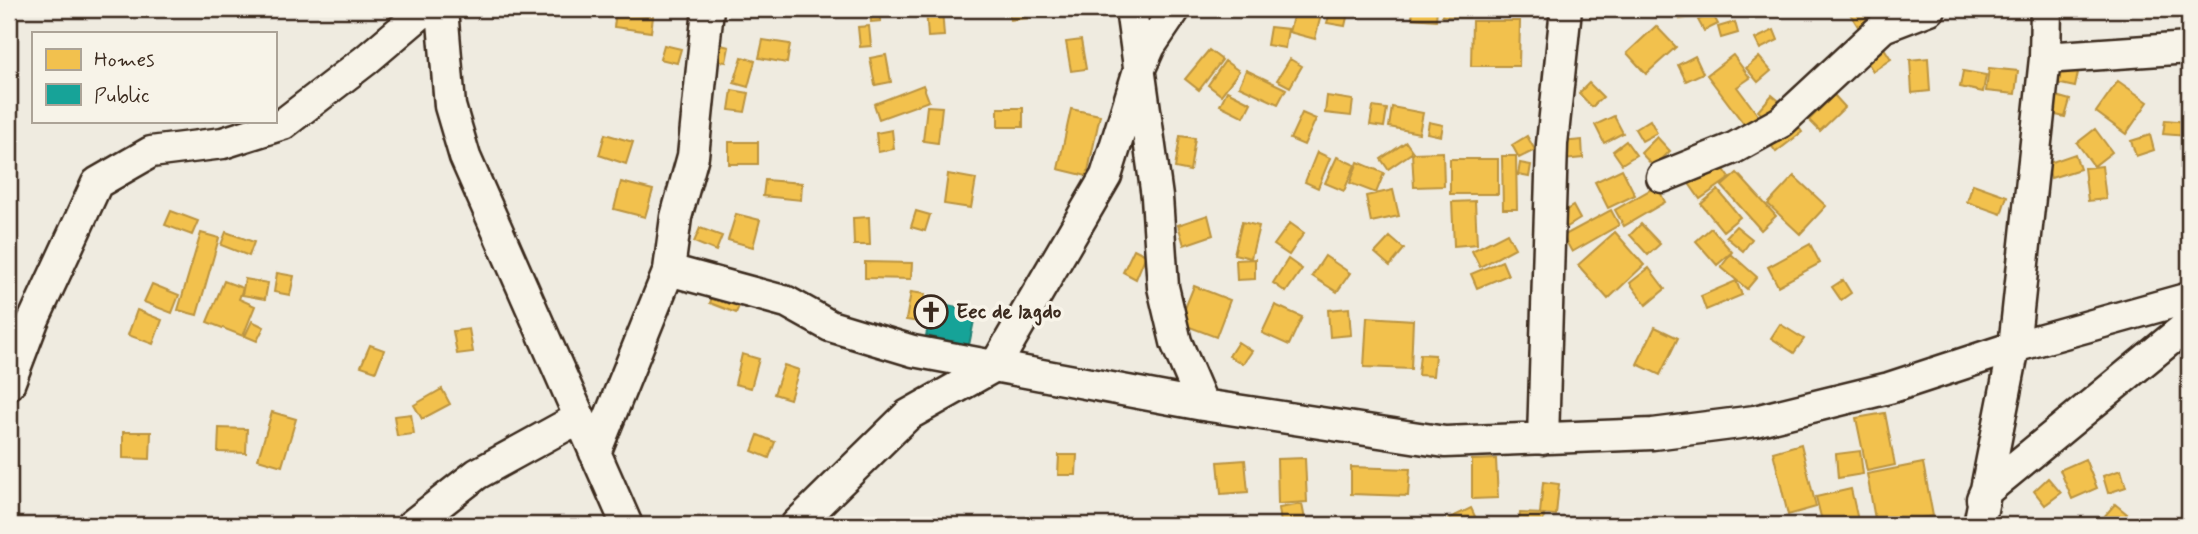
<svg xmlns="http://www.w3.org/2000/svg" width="2198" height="534" viewBox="0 0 2198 534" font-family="Mynerve,sans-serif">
<rect width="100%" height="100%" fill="#efebe0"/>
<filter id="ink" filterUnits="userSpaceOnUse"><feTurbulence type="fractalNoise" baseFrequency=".0143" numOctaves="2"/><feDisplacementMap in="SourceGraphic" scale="14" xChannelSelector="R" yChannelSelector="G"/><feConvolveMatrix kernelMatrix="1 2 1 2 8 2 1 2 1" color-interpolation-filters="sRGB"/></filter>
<g filter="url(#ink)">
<path fill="#f2c14e" stroke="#bb9440" stroke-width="2" d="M 870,9 L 881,9 L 881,21 L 871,22 Z
M 926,9 L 942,9 L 944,36 L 928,37 Z
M 1008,9 L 1026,9 L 1027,18 L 1010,20 Z
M 1295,9 L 1322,11 L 1315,39 L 1289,32 Z
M 1331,9 L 1348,13 L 1345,26 L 1327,23 Z
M 1413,9 L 1437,9 L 1436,20 L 1412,18 Z
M 1443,9 L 1470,9 L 1469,17 L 1442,16 Z
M 1678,9 L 1697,9 L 1699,16 L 1680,19 Z
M 1847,9 L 1888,9 L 1859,28 Z
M 2145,9 L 2175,9 L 2173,18 L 2144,14 Z
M 616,12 L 653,17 L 651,32 L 614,27 Z
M 1712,13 L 1718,24 L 1704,31 L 1698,20 Z
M 1472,21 L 1520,21 L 1519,66 L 1471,66 Z
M 1735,22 L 1738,33 L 1721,38 L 1718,27 Z
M 869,26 L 871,46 L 860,47 L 858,27 Z
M 1656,26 L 1676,47 L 1646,74 L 1627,53 Z
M 1270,27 L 1288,29 L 1285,48 L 1267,45 Z
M 1774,30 L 1778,40 L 1760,49 L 1755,39 Z
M 763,40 L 790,44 L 787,63 L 759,58 Z
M 1081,40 L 1086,69 L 1071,71 L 1066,42 Z
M 713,43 L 729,47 L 726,62 L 710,59 Z
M 664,45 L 681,49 L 677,63 L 660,59 Z
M 1882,45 L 1891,59 L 1873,71 L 1864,57 Z
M 1209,50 L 1222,60 L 1199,90 L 1185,79 Z
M 886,55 L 891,82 L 875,85 L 870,58 Z
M 1733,55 L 1750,78 L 1737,87 L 1763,122 L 1750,132 L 1707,75 Z
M 1695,56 L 1703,73 L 1686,81 L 1678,65 Z
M 742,57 L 755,61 L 748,87 L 734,83 Z
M 1759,57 L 1771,71 L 1758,82 L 1746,68 Z
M 1928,58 L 1930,91 L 1912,93 L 1910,60 Z
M 1290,59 L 1302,66 L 1290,87 L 1277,80 Z
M 1225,61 L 1239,71 L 1221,95 L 1208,85 Z
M 2061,64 L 2079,68 L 2075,87 L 2056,83 Z
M 1989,68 L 2018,71 L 2015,94 L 1986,91 Z
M 1246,70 L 1286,89 L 1278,104 L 1239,86 Z
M 1963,71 L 1986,75 L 1983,92 L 1960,87 Z
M 2118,81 L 2148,102 L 2126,134 L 2096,112 Z
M 1589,83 L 1603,97 L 1592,107 L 1579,93 Z
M 923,85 L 929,101 L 879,119 L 874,104 Z
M 732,90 L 749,93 L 745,112 L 729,110 Z
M 1227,91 L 1251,103 L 1244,117 L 1220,105 Z
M 1772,95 L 1783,104 L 1768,120 L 1758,111 Z
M 1834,95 L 1845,107 L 1820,131 L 1809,120 Z
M 1327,96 L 1353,100 L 1351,116 L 1325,113 Z
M 2056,96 L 2070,100 L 2065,117 L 2051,114 Z
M 927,106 L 942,107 L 938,143 L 923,141 Z
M 1373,107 L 1387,109 L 1384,127 L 1370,125 Z
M 1392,107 L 1423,113 L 1419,133 L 1389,127 Z
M 998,108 L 1023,108 L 1023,127 L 998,127 Z
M 1071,109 L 1100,115 L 1087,176 L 1058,169 Z
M 1302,113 L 1316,119 L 1304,145 L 1290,139 Z
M 1614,116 L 1623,133 L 1604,143 L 1595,125 Z
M 1792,118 L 1802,132 L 1776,152 L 1766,138 Z
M 1650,120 L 1657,133 L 1642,141 L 1635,129 Z
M 2165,120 L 2188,122 L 2187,136 L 2163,134 Z
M 1429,122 L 1443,125 L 1441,136 L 1427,133 Z
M 2095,129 L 2112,152 L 2094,166 L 2077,143 Z
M 892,130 L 894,149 L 878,152 L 876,133 Z
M 605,134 L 633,142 L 626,164 L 599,155 Z
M 2150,135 L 2154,150 L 2136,156 L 2131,141 Z
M 1180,136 L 1195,138 L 1190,171 L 1175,168 Z
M 1527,136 L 1535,150 L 1519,158 L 1512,145 Z
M 1657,137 L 1670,151 L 1654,167 L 1641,153 Z
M 1582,140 L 1583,158 L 1563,160 L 1561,142 Z
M 1626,141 L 1636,155 L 1622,164 L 1613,151 Z
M 729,142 L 758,142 L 758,164 L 729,164 Z
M 1406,142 L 1413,152 L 1388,169 L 1381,159 Z
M 1317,152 L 1330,158 L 1318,188 L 1305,182 Z
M 1443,152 L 1444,186 L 1414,187 L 1412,153 Z
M 2075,154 L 2080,169 L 2051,178 L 2046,164 Z
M 1502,156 L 1516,156 L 1517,209 L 1503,209 Z
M 1337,157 L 1355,165 L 1344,191 L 1325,183 Z
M 1450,159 L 1498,159 L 1498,194 L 1450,194 Z
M 1718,161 L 1730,178 L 1700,199 L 1688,182 Z
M 1358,162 L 1384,173 L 1376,193 L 1350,183 Z
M 1520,163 L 1531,165 L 1529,177 L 1518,175 Z
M 2102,166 L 2106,199 L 2088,201 L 2084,168 Z
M 1622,169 L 1635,195 L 1608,208 L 1595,182 Z
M 1737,173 L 1776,216 L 1761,230 L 1722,186 Z
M 948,174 L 976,179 L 971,208 L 944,204 Z
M 1794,176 L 1826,206 L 1800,234 L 1768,204 Z
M 765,180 L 802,183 L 801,200 L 763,196 Z
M 621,182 L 653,190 L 645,217 L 614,209 Z
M 1973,184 L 2007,196 L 2001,214 L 1967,202 Z
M 1657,186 L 1665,202 L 1624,226 L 1615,210 Z
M 1393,190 L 1399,216 L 1371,222 L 1366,196 Z
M 1718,190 L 1740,217 L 1723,231 L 1701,204 Z
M 1475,201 L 1477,244 L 1454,246 L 1452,202 Z
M 1573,206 L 1580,219 L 1567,227 L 1560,214 Z
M 1611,210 L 1619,225 L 1572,252 L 1563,236 Z
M 171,211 L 198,221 L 192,235 L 165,225 Z
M 916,211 L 930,215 L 925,231 L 911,227 Z
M 736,214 L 760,220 L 753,247 L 728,240 Z
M 1208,215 L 1213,235 L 1184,245 L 1178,225 Z
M 869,217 L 870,245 L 854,245 L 853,218 Z
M 1242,222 L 1259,226 L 1251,258 L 1234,254 Z
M 1290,223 L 1304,233 L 1289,255 L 1274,245 Z
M 1641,224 L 1660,244 L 1648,255 L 1630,235 Z
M 1736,226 L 1752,239 L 1743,251 L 1726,237 Z
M 700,228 L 722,236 L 716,251 L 694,242 Z
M 1711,228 L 1732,252 L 1717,265 L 1696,241 Z
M 226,232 L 254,242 L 249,256 L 221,245 Z
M 1615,232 L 1644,265 L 1608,299 L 1578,265 Z
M 201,233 L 219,238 L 197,315 L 178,310 Z
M 1507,233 L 1515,248 L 1480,267 L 1472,251 Z
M 1390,237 L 1404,249 L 1390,266 L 1375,253 Z
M 1810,244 L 1820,263 L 1778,286 L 1768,267 Z
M 1134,249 L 1146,255 L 1136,279 L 1123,272 Z
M 1731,254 L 1757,277 L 1747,289 L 1721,267 Z
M 1325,256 L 1350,273 L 1337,292 L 1312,276 Z
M 1255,259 L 1255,279 L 1237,280 L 1236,260 Z
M 1288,259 L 1302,269 L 1286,292 L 1273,283 Z
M 1502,261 L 1508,275 L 1477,288 L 1471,274 Z
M 865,262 L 912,263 L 911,279 L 865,278 Z
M 1649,268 L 1665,289 L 1646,305 L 1630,283 Z
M 277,273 L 294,276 L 290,295 L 274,292 Z
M 245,279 L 268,283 L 265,299 L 242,295 Z
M 1843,280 L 1851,293 L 1841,300 L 1832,287 Z
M 224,281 L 243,288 L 239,299 L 255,306 L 243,336 L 207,322 Z
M 1736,281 L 1742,295 L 1706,310 L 1701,296 Z
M 152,284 L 179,295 L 172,313 L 144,302 Z
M 1194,286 L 1230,300 L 1216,337 L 1179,323 Z
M 716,287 L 743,297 L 736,313 L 710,303 Z
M 911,292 L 925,294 L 920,322 L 906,320 Z
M 1275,305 L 1302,317 L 1289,345 L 1262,333 Z
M 1349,308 L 1351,335 L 1330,337 L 1328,310 Z
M 137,310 L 162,320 L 153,344 L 128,335 Z
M 1367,317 L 1413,320 L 1411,369 L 1364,367 Z
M 252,321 L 264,327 L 257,341 L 245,336 Z
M 1780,324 L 1804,339 L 1794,353 L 1771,338 Z
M 1655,327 L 1678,338 L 1660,375 L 1637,364 Z
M 469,329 L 473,352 L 457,354 L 453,331 Z
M 1238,342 L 1252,351 L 1243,364 L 1229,356 Z
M 370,345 L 384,350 L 376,371 L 361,366 Z
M 742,354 L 759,359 L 751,388 L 735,384 Z
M 1420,354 L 1435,355 L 1433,376 L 1418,375 Z
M 784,365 L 799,370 L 790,399 L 774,394 Z
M 442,389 L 450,404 L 422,419 L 414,405 Z
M 272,412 L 296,419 L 282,466 L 258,459 Z
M 1885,413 L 1895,465 L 1867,471 L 1856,418 Z
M 411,414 L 414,434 L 397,436 L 394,416 Z
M 219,428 L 247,429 L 246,453 L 218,452 Z
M 123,432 L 151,432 L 150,459 L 123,458 Z
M 758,435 L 775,442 L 769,458 L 752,451 Z
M 1801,444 L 1816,507 L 1788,515 L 1773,452 Z
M 1860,451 L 1863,474 L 1838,478 L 1836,454 Z
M 1059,455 L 1077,455 L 1076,475 L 1058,475 Z
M 1305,458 L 1307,502 L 1278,504 L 1277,459 Z
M 1496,459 L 1498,498 L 1472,499 L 1472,460 Z
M 2085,459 L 2097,488 L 2072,499 L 2060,470 Z
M 1245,460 L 1248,492 L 1221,494 L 1218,462 Z
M 1923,463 L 1933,516 L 1876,525 L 1867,474 Z
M 1351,467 L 1410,469 L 1408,496 L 1351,494 Z
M 2121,470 L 2126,487 L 2108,493 L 2103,476 Z
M 2048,478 L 2061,493 L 2045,505 L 2034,491 Z
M 1543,482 L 1559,484 L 1556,515 L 1540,514 Z
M 1851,489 L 1859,525 L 1823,525 L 1816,497 Z
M 1302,504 L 1306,525 L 1275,525 L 1281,524 L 1279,508 Z
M 2115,504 L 2127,514 L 2118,525 L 2097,525 Z
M 1471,508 L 1479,525 L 1450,525 L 1448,519 Z
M 1520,513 L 1544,514 L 1543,525 L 1519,525 Z
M 1646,520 L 1646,525 L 1612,525 L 1612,522 Z"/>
<path fill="#17a398" stroke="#227f73" stroke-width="2" d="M 933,302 L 976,311 L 969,345 L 926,336 Z"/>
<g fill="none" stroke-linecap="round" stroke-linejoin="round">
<defs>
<path id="street" d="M 442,9 L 450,106 L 465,157 L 627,525
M 1131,9 L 1157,197 L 1163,287 L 1176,342 L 1203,405
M 2045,58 L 2189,48
M 1662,177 L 1734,148 L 1781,122 L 1883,27 L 1930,9
M 669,270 L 787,302 L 830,326 L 913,351 L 1203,405 L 1445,442 L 1653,434 L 1755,421 L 1889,388 L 2014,347 L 2189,298
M 9,384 L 33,321 L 97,183 L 151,152 L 223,143 L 283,124 L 366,60 L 426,9
M 1543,439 L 1552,144 L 1566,9
M 595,453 L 669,270 L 676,217 L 693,156 L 708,9
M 1982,499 L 1985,492 L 2189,324
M 412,525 L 477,474 L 579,418
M 796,525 L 908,415 L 995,366 L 1106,176 L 1138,73 L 1150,46 L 1175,9
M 1979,525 L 2014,347 L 2045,58 L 2046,9"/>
</defs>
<use href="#street" stroke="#3b2a1e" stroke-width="35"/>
<use href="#street" stroke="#f7f3e8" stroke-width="30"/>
</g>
</g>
<defs>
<symbol id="church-ring" viewBox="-11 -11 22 22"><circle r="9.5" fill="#f7f3e8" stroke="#3b2a1e" stroke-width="1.5"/><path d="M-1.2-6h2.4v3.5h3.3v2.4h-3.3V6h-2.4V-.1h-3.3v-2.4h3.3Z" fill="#3b2a1e"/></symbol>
</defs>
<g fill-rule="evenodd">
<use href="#church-ring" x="912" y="293" width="38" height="38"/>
</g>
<g text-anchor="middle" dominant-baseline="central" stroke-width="7" stroke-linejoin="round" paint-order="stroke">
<g font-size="21" font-weight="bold" fill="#3b2a1e" stroke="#f7f3e8" text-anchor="start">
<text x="956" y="312">Eec de lagdo</text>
</g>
</g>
<rect width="2198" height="534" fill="none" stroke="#f7f3e8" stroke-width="35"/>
<rect x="18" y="18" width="2163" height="499" fill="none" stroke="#3b2a1e" stroke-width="2.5" filter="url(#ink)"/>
<rect x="32" y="32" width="245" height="91" fill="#f7f3e8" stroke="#aca397" stroke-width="2"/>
<rect x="46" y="49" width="35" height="21" fill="#f2c14e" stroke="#aca397" stroke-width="2"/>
<text x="94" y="66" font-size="21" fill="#3b2a1e">Homes</text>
<rect x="46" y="84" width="35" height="21" fill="#17a398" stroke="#aca397" stroke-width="2"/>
<text x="94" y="102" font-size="21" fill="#3b2a1e">Public</text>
</svg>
